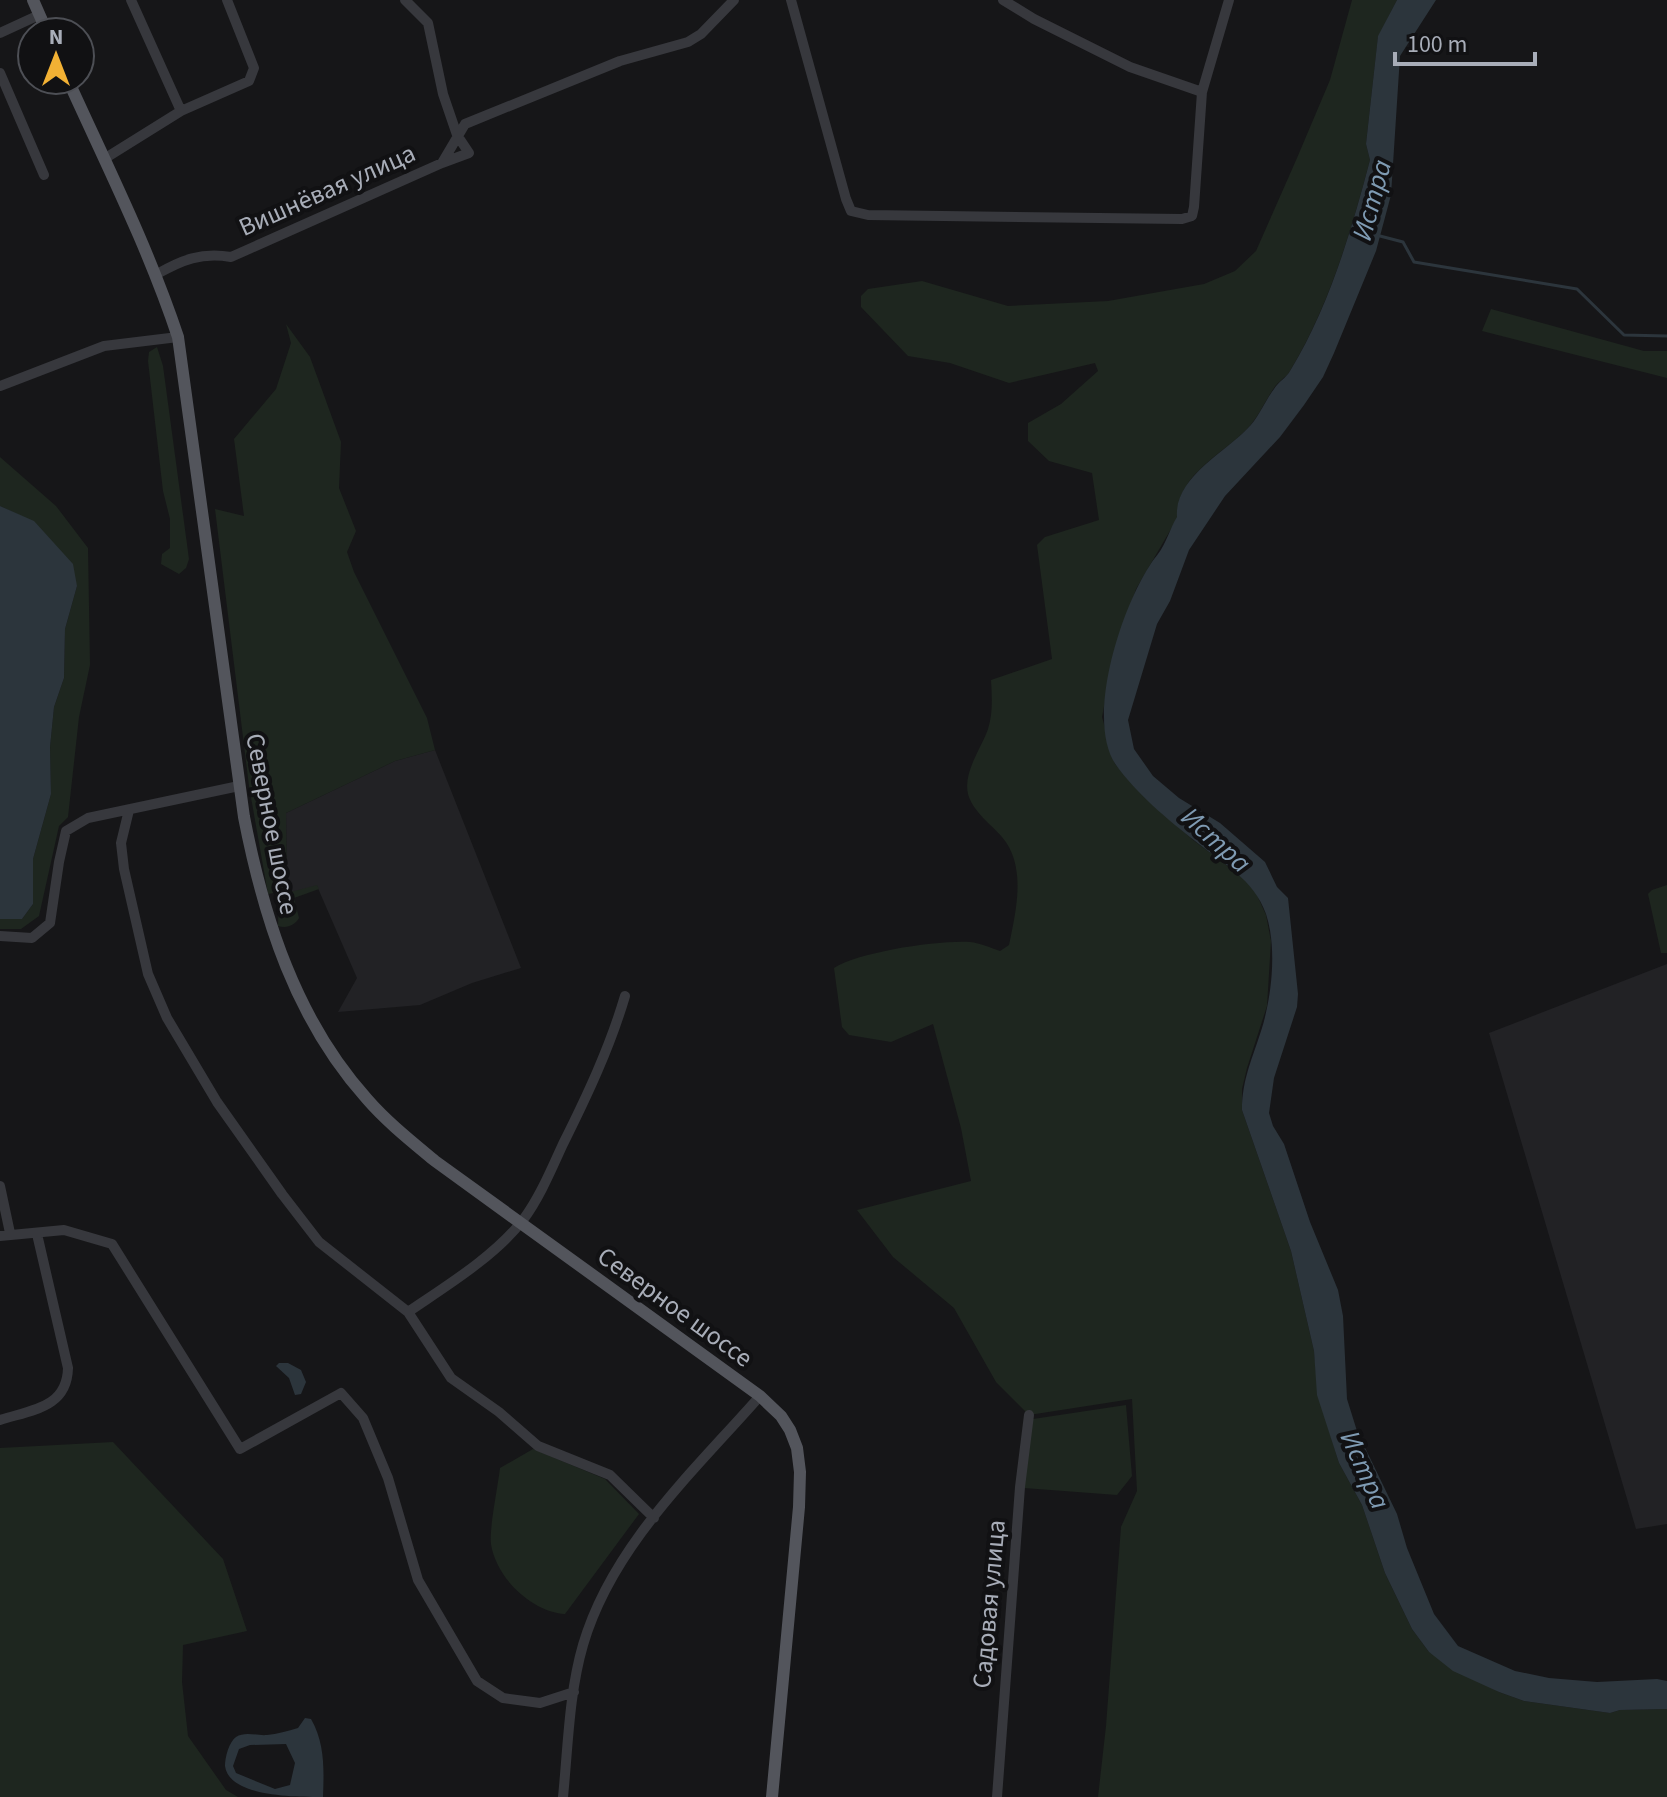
<svg xmlns="http://www.w3.org/2000/svg" width="1667" height="1797" viewBox="0 0 1667 1797" font-family="'Source Sans 3',sans-serif">
<rect width="100%" height="100%" fill="#161618"/>
<path fill="#222225" d="M 435,750 L 521,968 L 472,983 L 420,1005 L 338,1012 L 357,978 L 317,886 L 287,894 L 286,813 L 395,761 Z
M 1667,964 L 1667,1524 L 1636,1529 L 1489,1033 Z"/>
<path fill="#1e261f" d="M 1352,0 L 1397,0 L 1378,37 L 1366,144 L 1370,160 C 1351,232 1329,306 1290,371 C 1286,378 1278,381 1274,388 C 1265,401 1258,418 1247,429 C 1224,453 1174,477 1178,517 L 1136,589 L 1113,659 L 1102,717 L 1115,764 L 1148,800 L 1193,840 L 1245,879 L 1256,893 L 1266,915 L 1271,941 L 1267,1006 L 1247,1068 L 1242,1089 L 1242,1110 L 1291,1251 L 1314,1351 L 1318,1395 L 1339,1463 L 1362,1505 L 1385,1573 L 1412,1629 L 1429,1652 L 1499,1692 L 1524,1701 L 1610,1713 L 1620,1710 L 1667,1709 L 1667,1797 L 1098,1797 L 1106,1726 L 1121,1527 L 1137,1491 L 1132,1399 L 1029,1415 L 996,1382 L 954,1308 L 893,1257 L 857,1210 L 971,1181 L 961,1128 L 933,1024 L 891,1042 L 849,1035 L 842,1027 L 834,968 C 859,952 938,940 970,942 C 980,943 991,948 1000,951 L 1009,945 C 1016,911 1027,866 1002,837 C 991,824 973,812 968,794 C 963,772 981,749 988,729 C 993,713 992,697 991,680 L 1052,659 L 1037,545 L 1045,537 L 1099,520 L 1092,473 L 1049,461 L 1028,441 L 1028,423 L 1061,404 L 1098,371 L 1095,363 L 1009,383 L 950,363 L 908,356 L 861,307 L 861,296 L 868,289 L 922,281 L 1008,306 L 1108,301 L 1204,284 L 1235,271 L 1256,251 L 1297,158 L 1330,80 Z
M 1491,309 L 1644,351 L 1667,351 L 1667,378 L 1482,331 Z
M 286,324 L 310,357 L 341,442 L 339,488 L 356,531 L 347,552 L 354,572 L 427,718 L 435,750 L 395,761 L 286,813 L 287,893 L 317,885 L 319,889 L 294,898 L 299,918 C 295,925 287,929 278,926 L 279,892 L 268,894 L 249,786 L 215,509 L 244,516 L 234,439 L 276,389 L 291,343 Z
M 157,347 L 163,366 L 189,559 L 186,568 L 179,574 L 161,564 L 162,554 L 170,548 L 170,519 L 163,491 L 148,361 L 149,352 Z
M 0,457 L 56,506 L 88,548 L 90,665 L 79,717 L 68,817 L 59,826 L 39,916 L 21,929 L 0,929 L 0,919 L 22,919 L 33,904 L 33,859 L 51,794 L 50,747 L 54,707 L 64,678 L 65,629 L 77,586 L 34,522 L 0,506 Z
M 1667,885 L 1667,953 L 1661,953 L 1648,894 L 1652,890 Z
M 1126,1405 L 1132,1476 L 1117,1495 L 1024,1488 L 1033,1419 Z
M 113,1442 L 223,1559 L 247,1631 L 183,1645 L 182,1682 L 188,1736 L 226,1790 L 238,1797 L 0,1797 L 0,1448 Z
M 533,1449 L 605,1479 L 639,1514 L 565,1614 C 532,1612 496,1578 491,1544 C 489,1529 498,1486 500,1468 Z"/>
<path fill="#2c353c" fill-rule="evenodd" d="M 1397,0 L 1436,0 L 1400,56 L 1391,195 L 1376,251 L 1334,353 L 1323,377 L 1304,405 L 1280,437 L 1225,496 L 1189,550 L 1170,601 L 1157,624 L 1128,720 L 1134,749 L 1153,776 L 1179,798 L 1220,823 L 1265,862 L 1277,887 L 1288,898 L 1298,994 L 1297,1007 L 1274,1078 L 1269,1113 L 1273,1126 L 1284,1144 L 1310,1222 L 1338,1290 L 1343,1316 L 1347,1399 L 1357,1431 L 1397,1514 L 1407,1548 L 1434,1614 L 1458,1646 L 1515,1671 L 1549,1678 L 1597,1682 L 1657,1679 L 1667,1681 L 1667,1709 L 1620,1710 L 1610,1713 L 1524,1701 L 1499,1692 L 1453,1671 L 1429,1652 L 1412,1629 L 1385,1573 L 1362,1505 L 1339,1463 L 1317,1395 L 1314,1351 L 1291,1251 L 1242,1110 C 1242,1079 1253,1057 1262,1028 C 1272,995 1277,947 1266,914 C 1254,879 1222,863 1195,841 C 1168,820 1136,793 1116,765 C 1083,718 1125,594 1158,554 C 1166,544 1170,528 1177,517 C 1174,478 1224,453 1247,429 C 1258,419 1265,401 1274,389 C 1278,382 1286,378 1290,371 C 1329,307 1351,232 1370,160 L 1366,144 L 1378,36 Z
M 0,506 L 34,521 L 73,564 L 77,586 L 65,629 L 64,678 L 54,707 L 50,747 L 51,794 L 33,859 L 33,904 L 22,919 L 0,919 Z
M 279,1363 L 288,1363 L 301,1370 L 306,1382 L 301,1394 L 295,1395 L 289,1378 L 276,1366 Z
M 305,1718 L 311,1719 C 325,1743 324,1770 323,1797 C 295,1797 229,1797 225,1766 C 225,1757 229,1742 236,1737 C 245,1731 257,1736 267,1735 C 277,1734 288,1731 298,1728 ZM 286,1744 L 295,1763 L 290,1785 L 275,1789 L 236,1773 L 233,1766 L 239,1749 L 250,1745 Z"/>
<g fill="none" stroke-linecap="round" stroke-linejoin="round">
<path stroke="#2c353c" stroke-width="3" d="M 1380,236 L 1403,242 L 1414,262 L 1577,289 L 1624,335 L 1667,336"/>
<path stroke="#37383d" stroke-width="10" d="M 791,0 L 846,199 L 851,211 L 868,215 L 1182,219 L 1192,216 L 1194,207 L 1202,92 L 1229,0
M 1003,0 L 1034,19 L 1130,67 L 1202,92
M 0,33 L 39,15
M 0,73 L 44,175
M 181,111 L 249,81 L 254,68 L 227,0
M 104,159 L 181,111 L 131,0
M 442,163 L 465,124 L 620,61 L 688,42 L 701,34 L 734,0
M 157,274 C 182,260 201,252 231,257 L 442,163 L 469,153 L 457,135 L 443,94 L 428,23 L 405,0
M 0,386 L 104,346 L 178,337
M 129,810 L 121,843 L 124,869 L 148,974 L 167,1018 L 217,1102 L 282,1194 L 319,1242 L 408,1312 L 451,1378 L 499,1412 L 538,1446 L 610,1475 L 654,1518
M 0,936 L 32,938 L 50,923 L 59,862 L 66,831 L 88,818 L 239,786
M 0,1186 L 10,1233
M 0,1236 L 64,1230 L 112,1244 L 240,1449 L 341,1393 L 363,1418 L 388,1478 L 418,1580 L 477,1681 L 503,1698 L 540,1703 L 574,1692
M 408,1312 C 446,1286 494,1257 523,1220 C 540,1197 551,1170 563,1144 C 587,1096 610,1047 625,996
M 0,1420 C 31,1410 67,1408 68,1368 L 37,1234
M 563,1797 C 568,1747 569,1693 583,1645 C 612,1546 694,1471 760,1396
M 997,1797 L 1020,1487 L 1029,1415"/>
<path stroke="#53555c" stroke-width="12" d="M 33,0 L 47,32
M 68,80 C 107,166 148,247 178,337 L 244,817 C 264,919 296,1020 367,1099 C 387,1122 411,1141 435,1161 L 760,1396 L 781,1416 L 790,1430 L 797,1448 L 800,1472 L 799,1507 L 772,1797"/>
</g>
<g text-anchor="middle" dominant-baseline="central" stroke-width="8" stroke-linejoin="round" paint-order="stroke">
<g font-size="26" fill="#a8adb8" stroke="#111113">
<text transform="translate(327 190) rotate(-24)">Вишнёвая улица</text>
<text transform="translate(272 824) rotate(79)">Северное шоссе</text>
<text transform="translate(675 1307) rotate(36)">Северное шоссе</text>
<text transform="translate(989 1604) rotate(-85)">Садовая улица</text>
</g>
<g font-size="28" font-style="italic" fill="#7f9bb3" stroke="#111113">
<text transform="translate(1372 200) rotate(-75)">Истра</text>
<text transform="translate(1216 840) rotate(42)">Истра</text>
<text transform="translate(1365 1470) rotate(66)">Истра</text>
</g>
</g>
<g transform="translate(56 56)"><circle r="38" fill="#111113" stroke="#4d4f55" stroke-width="2"/>
<path d="M0-6L14 30L0 20L-14 30Z" fill="#f2b134"/>
<text y="-12" font-size="22" font-weight="bold" text-anchor="middle" fill="#a8adb8">N</text>
</g>
<path d="M1395 52v12h140v-12" fill="none" stroke="#a8adb8" stroke-width="4"/>
<text x="1407" y="52" font-size="24" fill="#a8adb8" stroke="#111113" stroke-width="6" paint-order="stroke">100 m</text>
</svg>
